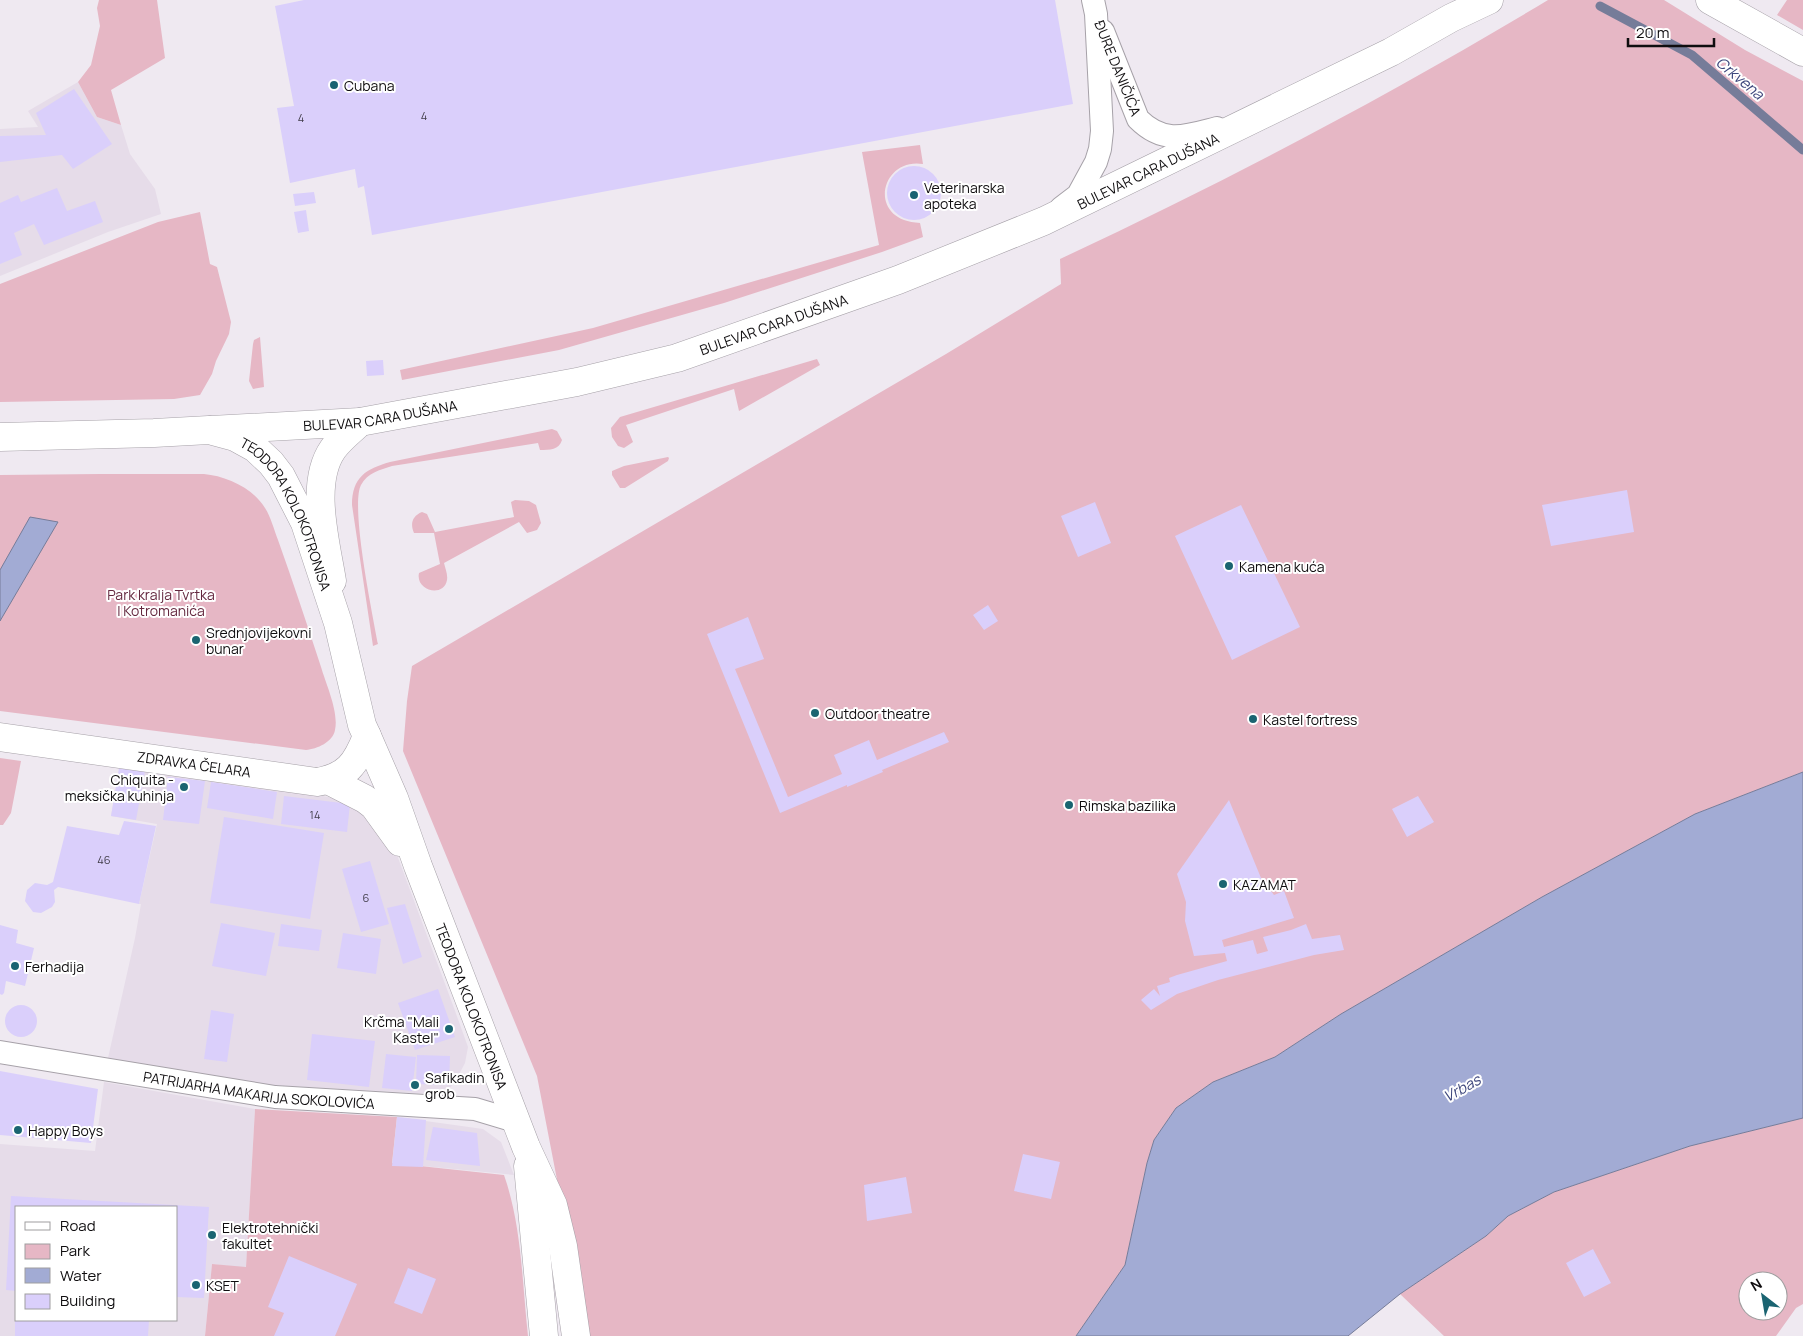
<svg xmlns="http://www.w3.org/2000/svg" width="1803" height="1336" viewBox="0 0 1803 1336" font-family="Manrope,sans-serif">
<rect width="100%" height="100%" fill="#efe9f1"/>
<path fill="#e6dce9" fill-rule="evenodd" d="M 78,82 L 97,117 L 121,125 L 130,154 L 155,189 L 161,214 L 108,232 L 0,276 L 0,129 L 38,127 L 28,111 Z
M 120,760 L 356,802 L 394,847 L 454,1008 L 468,1047 L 465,1063 L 455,1082 L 448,1090 L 432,1094 L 271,1085 L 108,1058 L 135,938 L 141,904 L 139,904 L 157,824 L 111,816 L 119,772 Z
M 104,1082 L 255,1109 L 246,1268 L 212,1264 L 205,1336 L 0,1336 L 0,1144 L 95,1151 ZM 16,1207 L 176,1207 L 176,1320 L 16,1320 Z
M 397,1117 L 483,1129 L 501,1142 L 514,1175 L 392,1163 Z"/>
<path fill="#e6b7c5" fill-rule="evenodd" d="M 99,0 L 157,0 L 165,58 L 111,90 L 121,125 L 97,117 L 78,82 L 91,65 L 100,26 L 97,8 Z
M 1548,0 L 1664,0 L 1745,50 L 1803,81 L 1803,772 L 1695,814 L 1542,897 L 1341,1014 L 1275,1057 L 1213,1082 L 1176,1108 L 1154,1140 L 1147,1163 L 1125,1265 L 1076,1336 L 584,1336 L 559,1190 L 537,1076 L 403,751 L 407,701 L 412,666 L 946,354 L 1061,284 L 1060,259 C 1227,181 1390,95 1548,0 Z
M 1787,0 L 1803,0 L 1803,30 L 1777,15 Z
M 920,145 L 923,164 C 880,157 866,221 920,223 L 923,237 L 882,252 L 724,303 L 559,350 L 402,380 L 400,370 L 593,328 L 879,245 L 862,152 Z
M 200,212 L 210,264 L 217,267 L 231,322 L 229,334 L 216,361 L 212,374 L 200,395 L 174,399 L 0,402 L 0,284 L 158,222 Z
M 260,337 L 264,387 L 253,389 L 249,381 L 253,344 L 254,340 Z
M 817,359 L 820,365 L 739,411 L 734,389 L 626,425 L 633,442 L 624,448 L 618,446 L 612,437 L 611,428 L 620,417 Z
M 552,429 L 557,431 L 562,440 C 559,450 550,450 540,450 L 538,443 L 392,466 C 380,470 367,473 361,485 C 350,506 373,616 378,644 L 373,646 L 352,505 C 352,477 366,469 390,462 Z
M 668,457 L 669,458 L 668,461 L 625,488 L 620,488 L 612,475 L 612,471 L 624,466 Z
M 100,474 L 204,474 C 226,476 253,488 265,508 C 271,517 274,530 278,540 C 293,582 307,624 321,667 C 326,684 339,712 335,730 C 333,742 317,749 306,750 L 0,711 L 0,475 Z
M 515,500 L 529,501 L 536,505 L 541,523 L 537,530 L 527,533 L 519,522 L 444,563 C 445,568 448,574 447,580 C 444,598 415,591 419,573 L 440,564 L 434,533 L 414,533 C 410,524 412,516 422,512 L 427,514 L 435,532 L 514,517 L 511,502 Z
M 0,758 L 21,761 L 11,813 L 3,825 L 0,825 Z
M 255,1109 L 397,1117 L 392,1163 L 504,1175 C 522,1227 522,1282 528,1336 L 205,1336 L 212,1264 L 246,1267 Z
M 1803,1118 L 1803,1304 L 1796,1308 L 1776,1336 L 1444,1336 L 1400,1294 L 1486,1236 L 1508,1216 L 1554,1192 L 1690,1146 ZM 1748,1281 L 1778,1281 L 1778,1311 L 1748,1311 Z"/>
<path fill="#a2abd4" stroke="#767c99" d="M 30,517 L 58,522 L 0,621 L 0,570 Z
M 1803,772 L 1803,1118 L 1690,1146 L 1554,1192 L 1508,1216 L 1486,1236 L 1400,1294 L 1348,1336 L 1076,1336 L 1125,1265 L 1147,1163 L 1154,1140 L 1176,1108 L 1213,1082 L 1275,1057 L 1341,1014 L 1542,897 L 1695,814 Z"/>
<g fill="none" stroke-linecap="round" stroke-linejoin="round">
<path stroke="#767c99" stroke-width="9" d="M 1600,6 L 1692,55 L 1803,150"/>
</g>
<path fill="#dacffb" d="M 304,0 L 1055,0 L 1073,104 L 372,235 L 364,186 L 358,188 L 355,169 L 290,183 L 277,108 L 294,106 L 275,6 Z
M 74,89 L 112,144 L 73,169 L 62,155 L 0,162 L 0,136 L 46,135 L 36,113 Z
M887 193a27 27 0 1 1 54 0a27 27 0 1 1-54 0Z
M 57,188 L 67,211 L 95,201 L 103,222 L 44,245 L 34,224 L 14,233 L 22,255 L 0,264 L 0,203 L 18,195 L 21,202 Z
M 314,192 L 316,203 L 295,206 L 293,194 Z
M 306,210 L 309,231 L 298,233 L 294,212 Z
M 383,360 L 384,375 L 367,376 L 366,361 Z
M 1627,490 L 1634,532 L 1551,546 L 1542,505 Z
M 1095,502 L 1111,543 L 1078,557 L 1061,516 Z
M 1241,505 L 1300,627 L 1232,660 L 1175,536 Z
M 988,605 L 998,621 L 984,630 L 973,615 Z
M 748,617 L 764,659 L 735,669 L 788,797 L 842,774 L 834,755 L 869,740 L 877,760 L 944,732 L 949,742 L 882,770 L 883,772 L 847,787 L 847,785 L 780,813 L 707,634 Z
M 119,768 L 145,771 L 136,820 L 111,816 Z
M 168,777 L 205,781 L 199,824 L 163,820 Z
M 211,782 L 277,792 L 273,819 L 207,808 Z
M 284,796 L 350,804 L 347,832 L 281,824 Z
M 1418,796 L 1434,822 L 1407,837 L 1392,809 Z
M 1229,800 L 1261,878 L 1274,895 L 1284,891 L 1294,918 L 1222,940 L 1224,947 L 1253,940 L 1257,954 L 1268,951 L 1263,937 L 1291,930 L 1306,924 L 1312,939 L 1340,935 L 1344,950 L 1314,955 L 1218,980 L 1177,994 L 1151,1010 L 1141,1000 L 1154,989 L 1160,996 L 1157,986 L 1170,982 L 1169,978 L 1177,975 L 1227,961 L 1225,953 L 1194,956 L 1185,921 L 1186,902 L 1177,874 Z
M 224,817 L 324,833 L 310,919 L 210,903 Z
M 124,821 L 156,826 L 139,904 L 58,887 L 54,890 L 55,902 L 52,907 L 41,913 L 33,912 L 25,901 L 27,890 L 35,883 L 47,885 L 53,882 L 67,826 L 119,835 Z
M 370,861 L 389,924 L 361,932 L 342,869 Z
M 405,904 L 422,957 L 403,964 L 387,908 Z
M 221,923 L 275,933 L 266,976 L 212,966 Z
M 281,924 L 322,930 L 319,951 L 278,946 Z
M 0,925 L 18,930 L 16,943 L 34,948 L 25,986 L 6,981 L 4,993 L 2,995 L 0,994 Z
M 343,933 L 381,939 L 376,974 L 337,968 Z
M 438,989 L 455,1037 L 415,1050 L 398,1003 Z
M5 1021a16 16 0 1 1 32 0a16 16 0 1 1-32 0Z
M 211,1010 L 234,1014 L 227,1062 L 204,1059 Z
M 312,1034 L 375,1041 L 369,1087 L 307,1080 Z
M 386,1054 L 416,1057 L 412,1091 L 382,1088 Z
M 417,1055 L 450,1056 L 449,1085 L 416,1084 Z
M 0,1071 L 98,1089 L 91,1143 L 0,1135 Z
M 397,1117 L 426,1120 L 423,1167 L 392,1166 Z
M 433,1127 L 477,1133 L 480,1166 L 426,1160 Z
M 1023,1154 L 1060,1162 L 1051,1199 L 1014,1191 Z
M 906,1177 L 912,1213 L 867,1221 L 864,1185 Z
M 11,1196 L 209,1207 L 204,1298 L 176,1297 L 176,1207 L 16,1207 L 16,1291 L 6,1290 Z
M 1593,1249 L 1611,1283 L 1584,1297 L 1566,1263 Z
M 289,1256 L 357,1284 L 335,1336 L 274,1336 L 284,1313 L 268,1307 Z
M 408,1268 L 436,1279 L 422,1314 L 394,1303 Z
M 15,1320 L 149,1320 L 148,1336 L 15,1336 Z"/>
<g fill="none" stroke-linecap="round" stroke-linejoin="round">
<defs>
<g id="minor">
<path d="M 1103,31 L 1138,119 C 1164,145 1186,136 1217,128"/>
<path d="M 1061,208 L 1078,195 L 1096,162 L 1100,149 L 1102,131 L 1096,14 L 1093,0"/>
<path id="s1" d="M 0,1052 L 275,1097 L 475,1109 L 518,1122"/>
</g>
<g id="tertiary">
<path d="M 1710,0 L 1803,52"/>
<path id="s2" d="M 211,430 L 360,422 L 577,382 L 677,358 L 898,280 L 1044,221 L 1391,52 L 1451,18 L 1489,0"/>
<path d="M 332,581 C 326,543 309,483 333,449 C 340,439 351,431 360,422"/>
<path id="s3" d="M 367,736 L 394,798 L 418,866 L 526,1147 L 553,1205 L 563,1246 L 576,1336"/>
<path d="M 328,780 L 365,799 L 374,806 L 400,842"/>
<path d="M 528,1166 L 544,1336"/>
</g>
<g id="secondary">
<path id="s4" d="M 0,437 L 154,433 L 209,430 L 235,437 L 255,448 L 271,463 L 281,476 L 305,523 L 338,623 L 362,725 L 367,736 C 356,764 347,777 317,782 L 0,737"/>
</g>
</defs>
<use href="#minor" stroke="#a6a1a8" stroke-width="24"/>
<use href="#tertiary" stroke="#a6a1a8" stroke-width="29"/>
<use href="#secondary" stroke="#a6a1a8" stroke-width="29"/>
<use href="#minor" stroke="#fff" stroke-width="22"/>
<use href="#tertiary" stroke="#fff" stroke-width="28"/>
<use href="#secondary" stroke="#fff" stroke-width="28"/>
</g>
<g fill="#1a6471" stroke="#fff" stroke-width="2">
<circle cx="334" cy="85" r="5"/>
<circle cx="914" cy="195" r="5"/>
<circle cx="1229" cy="566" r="5"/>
<circle cx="196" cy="640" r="5"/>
<circle cx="815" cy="713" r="5"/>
<circle cx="1253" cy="719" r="5"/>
<circle cx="184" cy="787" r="5"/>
<circle cx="1069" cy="805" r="5"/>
<circle cx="1223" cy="884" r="5"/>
<circle cx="15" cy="966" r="5"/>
<circle cx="449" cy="1029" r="5"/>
<circle cx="415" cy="1085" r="5"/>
<circle cx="18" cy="1130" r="5"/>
<circle cx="212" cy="1235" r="5"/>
<circle cx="196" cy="1285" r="5"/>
</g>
<g text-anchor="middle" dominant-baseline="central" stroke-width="4" stroke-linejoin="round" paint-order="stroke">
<g font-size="11" fill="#423e4a">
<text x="424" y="115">4</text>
<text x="301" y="117">4</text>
<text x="315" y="814">14</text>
<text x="104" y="859">46</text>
<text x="366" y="897">6</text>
</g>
<g font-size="14" fill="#0f0d0f" stroke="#fff">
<text transform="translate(1118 68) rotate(68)">ĐURE DANIČIĆA</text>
<text stroke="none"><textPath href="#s2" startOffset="980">BULEVAR CARA DUŠANA</textPath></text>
<text stroke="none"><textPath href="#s2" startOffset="575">BULEVAR CARA DUŠANA</textPath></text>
<text stroke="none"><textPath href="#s2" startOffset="170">BULEVAR CARA DUŠANA</textPath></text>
<text stroke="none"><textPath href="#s4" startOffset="332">TEODORA KOLOKOTRONISA</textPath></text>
<text transform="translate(194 764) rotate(8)">ZDRAVKA ČELARA</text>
<text stroke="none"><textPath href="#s3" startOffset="290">TEODORA KOLOKOTRONISA</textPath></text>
<text stroke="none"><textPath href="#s1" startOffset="262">PATRIJARHA MAKARIJA SOKOLOVIĆA</textPath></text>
</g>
<g font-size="14" fill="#0f0d0f" stroke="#fff" text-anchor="start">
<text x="344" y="85">Cubana</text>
<text x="924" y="187">Veterinarska<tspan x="924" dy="16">apoteka</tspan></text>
<text x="1239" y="566">Kamena kuća</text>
<text x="206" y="632">Srednjovijekovni<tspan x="206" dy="16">bunar</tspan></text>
<text x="825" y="713">Outdoor theatre</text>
<text x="1263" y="719">Kastel fortress</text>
<text x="174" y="779" text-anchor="end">Chiquita -<tspan x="174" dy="16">meksička kuhinja</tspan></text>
<text x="1079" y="805">Rimska bazilika</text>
<text x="1233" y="884">KAZAMAT</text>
<text x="25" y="966">Ferhadija</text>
<text x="439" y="1021" text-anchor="end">Krčma "Mali<tspan x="439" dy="16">Kastel"</tspan></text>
<text x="425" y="1077">Safikadin<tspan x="425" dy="16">grob</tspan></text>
<text x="28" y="1130">Happy Boys</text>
<text x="222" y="1227">Elektrotehnički<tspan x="222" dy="16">fakultet</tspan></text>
<text x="206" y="1285">KSET</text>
</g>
<g font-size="14" fill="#64283f" stroke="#fff">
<text x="161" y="594">Park kralja Tvrtka<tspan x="161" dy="16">I Kotromanića</tspan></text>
</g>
<g font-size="15" font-style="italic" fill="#3e477d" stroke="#fff">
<text transform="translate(1740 78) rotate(40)">Crkvena</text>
<text transform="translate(1462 1088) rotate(-29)">Vrbas</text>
</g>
</g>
<rect x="15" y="1206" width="162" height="115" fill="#ffffff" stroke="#9f9e9f"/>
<rect x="25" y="1222" width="25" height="8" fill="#ffffff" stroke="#9f9e9f"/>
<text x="60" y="1231" font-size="15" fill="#0f0d0f">Road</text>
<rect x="25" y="1244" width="25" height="15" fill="#e6b7c5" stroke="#9f9e9f"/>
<text x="60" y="1256" font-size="15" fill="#0f0d0f">Park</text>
<rect x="25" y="1268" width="25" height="15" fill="#a2abd4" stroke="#9f9e9f"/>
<text x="60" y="1281" font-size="15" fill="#0f0d0f">Water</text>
<rect x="25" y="1294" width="25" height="15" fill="#dacffb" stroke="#9f9e9f"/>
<text x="60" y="1306" font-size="15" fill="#0f0d0f">Building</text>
<g transform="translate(1763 1296) rotate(329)"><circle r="24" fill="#ffffff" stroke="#9f9e9f"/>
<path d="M0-4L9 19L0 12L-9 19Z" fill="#1a6471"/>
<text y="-8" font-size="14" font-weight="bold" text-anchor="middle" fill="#0f0d0f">N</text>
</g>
<path d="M1628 38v8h86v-8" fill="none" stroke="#0f0d0f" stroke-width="2.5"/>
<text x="1636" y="38" font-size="15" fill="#0f0d0f" stroke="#ffffff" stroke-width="4" paint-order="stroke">20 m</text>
</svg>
